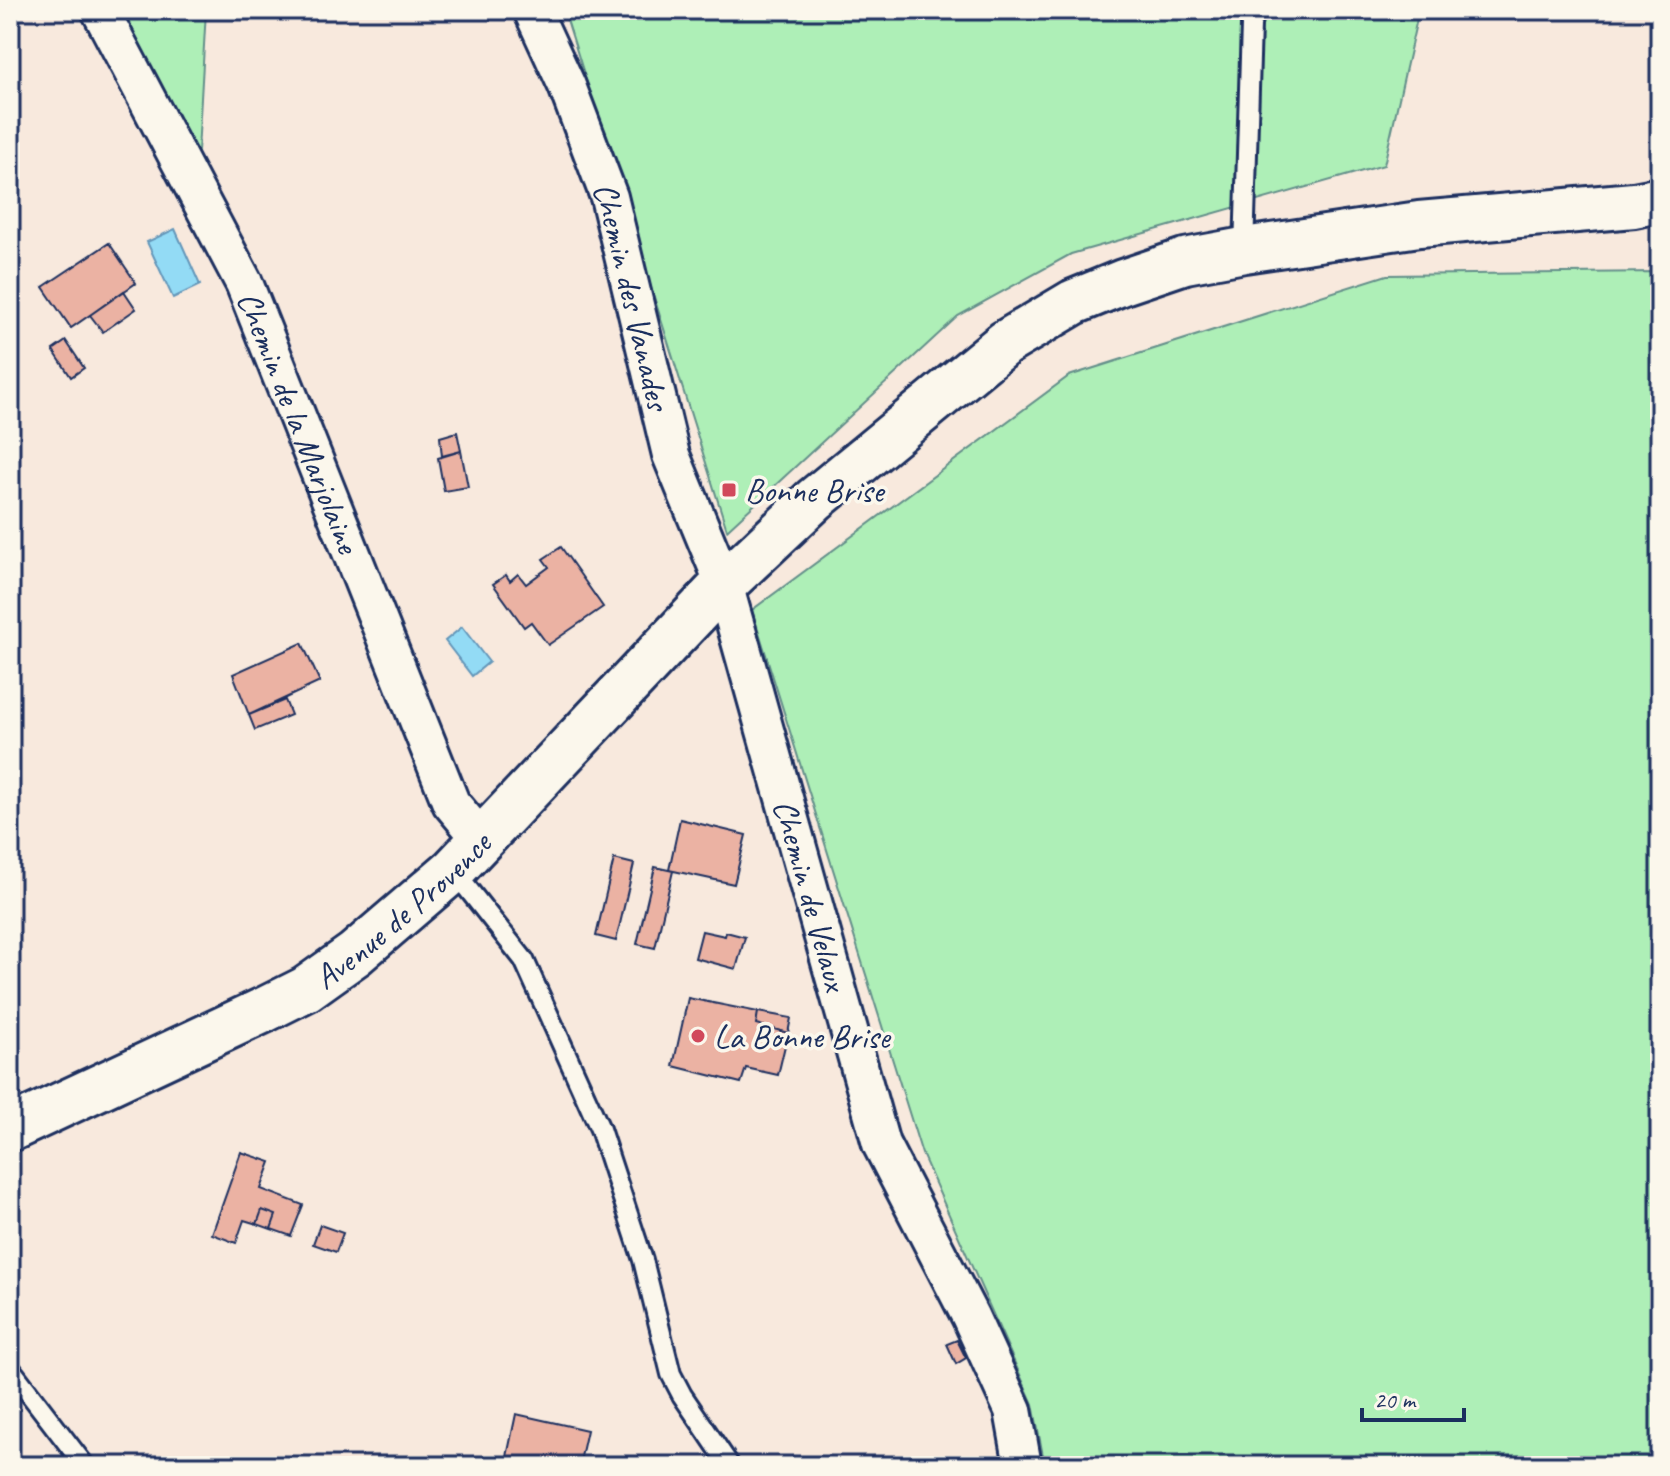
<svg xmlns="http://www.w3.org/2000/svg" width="1670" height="1476" viewBox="0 0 1670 1476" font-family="Caveat,sans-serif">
<rect width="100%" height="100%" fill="#f8e9dd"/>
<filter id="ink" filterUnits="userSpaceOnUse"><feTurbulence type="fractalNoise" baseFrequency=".0125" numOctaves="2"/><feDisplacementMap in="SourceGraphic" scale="16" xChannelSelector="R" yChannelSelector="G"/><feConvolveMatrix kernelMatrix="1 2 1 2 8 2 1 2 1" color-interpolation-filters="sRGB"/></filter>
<g filter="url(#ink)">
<path fill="#aeefb7" stroke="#648f8a" stroke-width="2" d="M 104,10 L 206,10 L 197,169 Z
M 564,10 L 1419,10 L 1384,165 L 1071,254 L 958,316 L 727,530 Z
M 1660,272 L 1660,1466 L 1045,1466 L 1033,1404 L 922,1154 L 752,610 L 1069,376 L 1387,275 Z"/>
<path fill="#93dbf5" stroke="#6396b9" stroke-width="2" d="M 175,229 L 200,285 L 173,298 L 147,242 Z
M 462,627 L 489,662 L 472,676 L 445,641 Z"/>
<path fill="#ebb2a3" stroke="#1b2f5e" stroke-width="2" d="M 109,243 L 136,283 L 71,328 L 43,287 Z
M 124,291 L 136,309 L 103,332 L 90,315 Z
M 66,341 L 84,368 L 71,377 L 53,350 Z
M 457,432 L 461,451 L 442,456 L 440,437 Z
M 461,451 L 468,487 L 444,491 L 438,458 Z
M 561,547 L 603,607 L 548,645 L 531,622 L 524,627 L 493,584 L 506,575 L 510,581 L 518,574 L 526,584 L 549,567 L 543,559 Z
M 302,643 L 320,682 L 249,715 L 233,674 Z
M 285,700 L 291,715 L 255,730 L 249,715 Z
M 680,819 L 746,835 L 734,884 L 669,870 Z
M 614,859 L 634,864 L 616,941 L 596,936 Z
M 655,867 L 673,871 L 655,948 L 637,944 Z
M 702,931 L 725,936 L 726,932 L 745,937 L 736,969 L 695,958 Z
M 688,998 L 758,1012 L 756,1024 L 788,1033 L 778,1075 L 746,1068 L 741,1083 L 673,1066 Z
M 758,1012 L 791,1018 L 788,1033 L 756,1024 Z
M 241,1152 L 271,1162 L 261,1189 L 303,1205 L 291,1236 L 271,1229 L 276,1215 L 262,1210 L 257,1224 L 244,1220 L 236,1243 L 212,1234 Z
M 262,1210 L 276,1215 L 271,1229 L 257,1224 Z
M 320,1225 L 343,1233 L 336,1252 L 313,1244 Z
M 957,1340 L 966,1358 L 956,1364 L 947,1344 Z
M 516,1414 L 587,1430 L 579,1466 L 505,1466 Z"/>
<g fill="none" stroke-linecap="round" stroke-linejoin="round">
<defs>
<path id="lane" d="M 1244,250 L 1251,25 L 1254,10
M 453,870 L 524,960 L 600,1129 L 643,1260 L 671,1374 L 682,1395 L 730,1466
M 10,1368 L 85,1466"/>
<g id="street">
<path id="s1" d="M 100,10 L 244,283 L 451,803 L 482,840"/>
<path id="s2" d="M 532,10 L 567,86 L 609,197 L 671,455 L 724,584 L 881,1144 L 970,1316 L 1013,1410 L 1023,1466"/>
</g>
<g id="secondary">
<path id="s3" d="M 10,1129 L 264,1010 L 306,989 L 355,954 L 453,870 L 718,590 L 815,499 L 1005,343 L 1074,302 L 1123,282 L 1185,261 L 1244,250 L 1419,224 L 1634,205 L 1660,200"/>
</g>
</defs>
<use href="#lane" stroke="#1b2f5e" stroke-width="24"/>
<use href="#street" stroke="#1b2f5e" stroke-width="42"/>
<use href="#secondary" stroke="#1b2f5e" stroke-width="50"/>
<use href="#lane" stroke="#fbf7ec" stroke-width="18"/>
<use href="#street" stroke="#fbf7ec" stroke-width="36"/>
<use href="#secondary" stroke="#fbf7ec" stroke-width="44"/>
</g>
</g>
<g fill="#d1495b" stroke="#fbf7ec" stroke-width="3">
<rect x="721" y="482" width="16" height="16" rx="4"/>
<circle cx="698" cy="1036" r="8"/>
</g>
<g text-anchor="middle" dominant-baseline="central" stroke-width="7" stroke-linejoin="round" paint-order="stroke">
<g font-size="34" fill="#1b2f5e" stroke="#fbf7ec">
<text stroke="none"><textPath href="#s2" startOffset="304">Chemin des Vanades</textPath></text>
<text stroke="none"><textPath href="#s1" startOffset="458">Chemin de la Marjolaine</textPath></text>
<text stroke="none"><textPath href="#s2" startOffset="930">Chemin de Velaux</textPath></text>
<text stroke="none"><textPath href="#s3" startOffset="452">Avenue de Provence</textPath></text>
</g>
<g font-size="34" fill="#1b2f5e" stroke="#fbf7ec" text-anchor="start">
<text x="745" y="490">Bonne Brise</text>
<text x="714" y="1036">La Bonne Brise</text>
</g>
</g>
<rect width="1670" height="1476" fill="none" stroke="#fbf7ec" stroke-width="40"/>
<rect x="20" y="20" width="1630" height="1436" fill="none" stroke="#1b2f5e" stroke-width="3" filter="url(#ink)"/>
<path d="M1362 1408v12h102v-12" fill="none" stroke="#1b2f5e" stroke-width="4"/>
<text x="1374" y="1408" font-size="24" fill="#1b2f5e" stroke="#fbf7ec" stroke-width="6" paint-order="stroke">20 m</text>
</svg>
